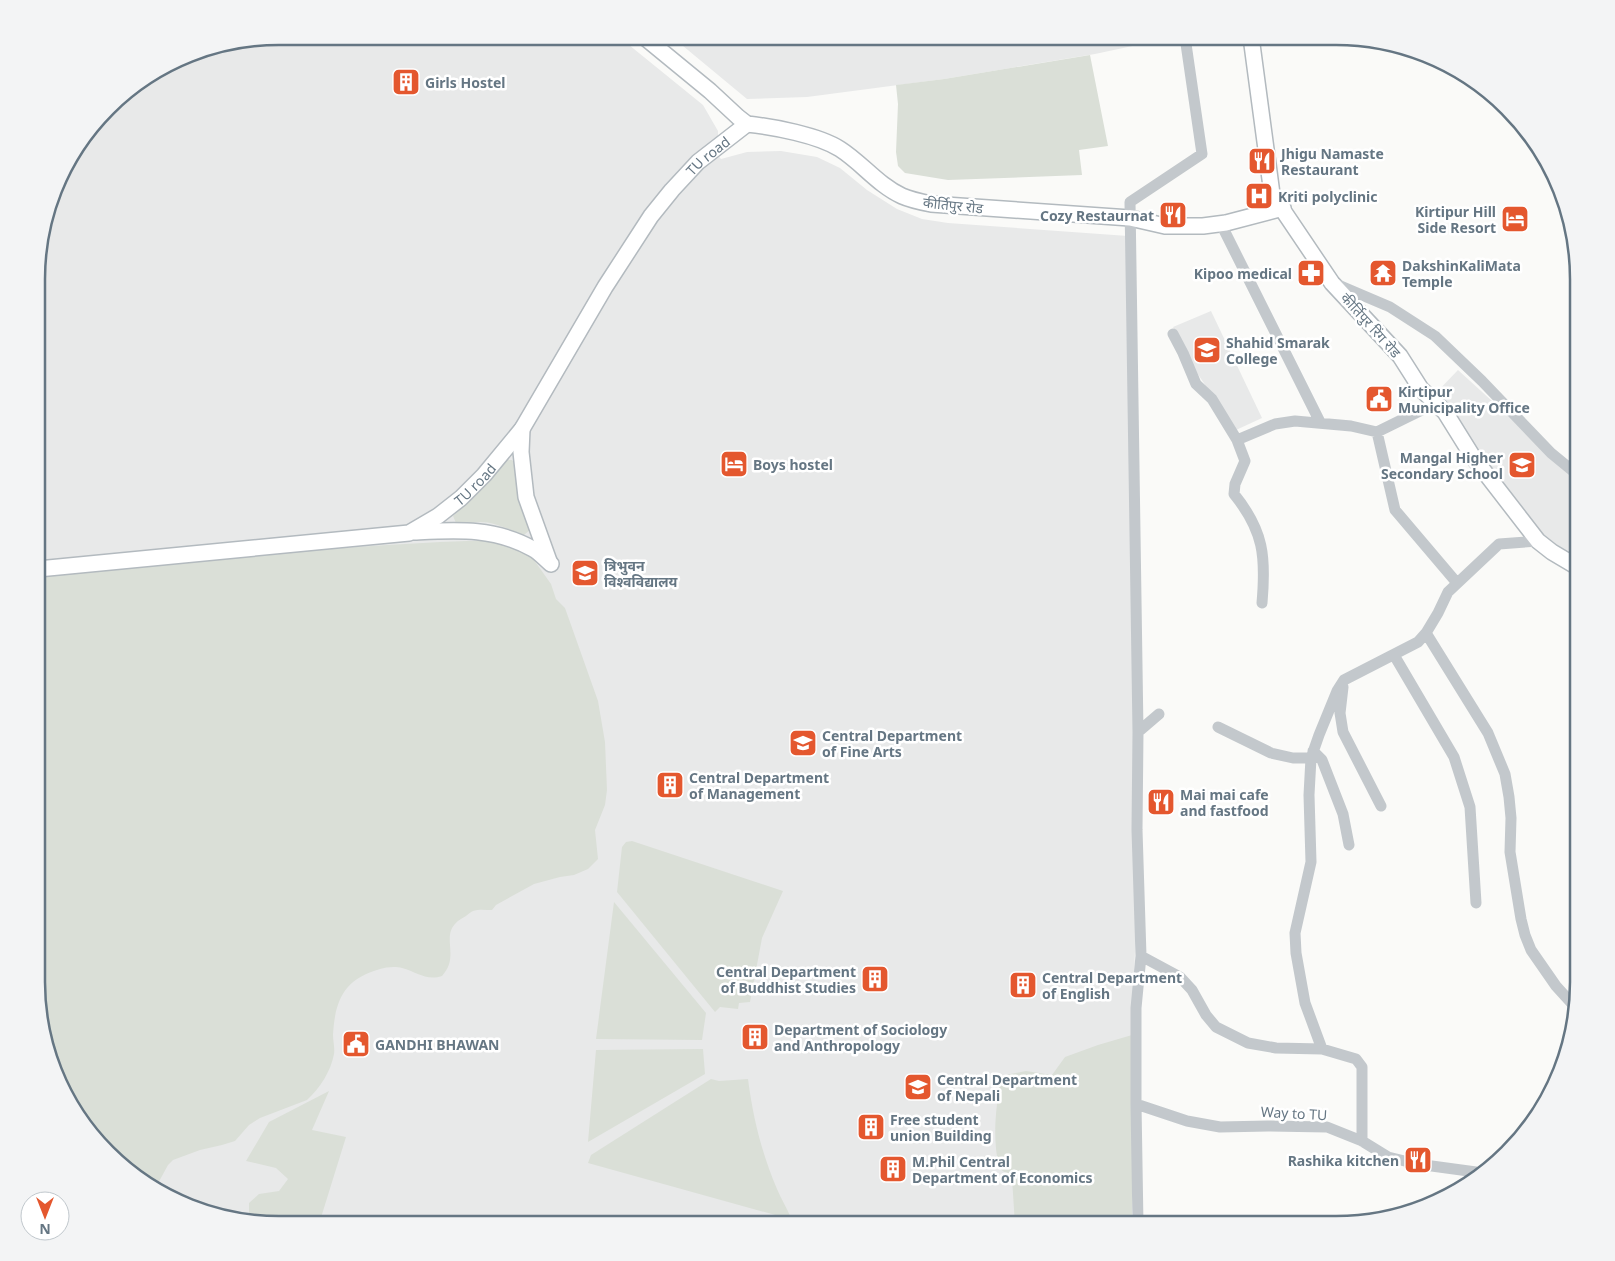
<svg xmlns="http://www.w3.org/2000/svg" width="1615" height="1261" viewBox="0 0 1615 1261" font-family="'Noto Sans','Noto Sans Devanagari',sans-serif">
<rect width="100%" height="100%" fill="#fafaf8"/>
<path fill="#e8e9e9" d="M 279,36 L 618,36 L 703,105 L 718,131 L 718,138 L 710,146 L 721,159 L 747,152 L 781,151 L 817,157 L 840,168 L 867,190 L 897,209 L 922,219 L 948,223 L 1128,236 L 1137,895 L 1132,1035 L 1132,1225 L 264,1224 L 186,1206 L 119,1164 L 61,1090 L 37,998 L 38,247 L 69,158 L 119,96 L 201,49 Z
M 671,36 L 1157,37 L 1156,41 L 1095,54 L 944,79 L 807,97 L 747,99 Z
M 1211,311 L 1262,418 L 1236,430 L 1197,373 L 1173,327 Z
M 1458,370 L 1550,454 L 1579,478 L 1579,569 L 1563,562 L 1434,395 Z"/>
<path fill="#dadfd7" d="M 1090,55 L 1108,146 L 1079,150 L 1082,175 L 948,180 L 905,173 L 898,166 L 896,152 L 898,104 L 896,85 L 944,79 Z
M 505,460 L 512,460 C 517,466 516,472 516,479 C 517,498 523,513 530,530 L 524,535 L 522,535 C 509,529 494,522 480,522 C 472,522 464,525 456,523 L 453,516 L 477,494 Z
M 467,541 L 496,541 L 523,551 L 534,560 L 551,584 L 556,599 L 565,608 L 598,701 L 605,742 L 607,790 L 605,805 L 595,830 L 598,859 L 588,869 L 574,875 L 560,877 L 534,884 L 496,905 L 492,910 C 486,910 478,909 473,911 C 471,912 467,915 466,916 C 434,932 463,953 442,976 C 426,981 417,972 402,968 C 396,966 386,967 380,969 C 344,979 335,1000 333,1035 C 333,1041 335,1048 334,1054 C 331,1071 320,1088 307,1100 L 260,1118 L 249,1125 L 235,1141 L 222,1145 L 200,1150 L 173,1160 L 168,1165 L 156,1187 L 119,1164 L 61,1090 L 37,998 L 38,575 C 181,564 324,546 467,541 Z
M 632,841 L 783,891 L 762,938 L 750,1002 L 739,1003 L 738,1009 L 720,1007 L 715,1012 L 617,892 L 622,847 L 626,842 Z
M 614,902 L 706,1013 L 702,1040 L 596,1039 Z
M 1132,1035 L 1132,1225 L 1015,1225 L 1012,1178 L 999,1168 C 992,1135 996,1109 1001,1076 L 1026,1071 L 1052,1075 L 1065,1057 L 1098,1045 Z
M 703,1049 L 705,1074 L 588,1142 L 596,1050 Z
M 711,1079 L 719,1081 L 748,1079 C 753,1118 762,1154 777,1189 C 781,1199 787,1208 791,1218 L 786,1218 L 588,1163 L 591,1155 Z
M 329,1091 L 312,1130 L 346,1137 L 319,1224 L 264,1224 L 249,1221 L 249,1203 L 259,1194 L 279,1191 L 288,1179 L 276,1168 L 246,1161 L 269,1122 Z"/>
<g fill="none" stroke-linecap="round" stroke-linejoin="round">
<defs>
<g id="secondary">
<path d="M 643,36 L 710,91 L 738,117 L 747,124 C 774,127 818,135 840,149 C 862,163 878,185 902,196 C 911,200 921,202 931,204 L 1130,218 L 1165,226 L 1203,226 L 1226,223 L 1283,208"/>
<path d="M 1251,37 L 1272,194 L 1332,283 L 1400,356 L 1421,389 L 1445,412 L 1473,457 L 1538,541 L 1552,552 L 1579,568"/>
<path d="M 522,429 L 521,452 L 526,497 L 549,561"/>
<path d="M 414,532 C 456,530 494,527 533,549 C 539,552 545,559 551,564"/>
<path id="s1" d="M 38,569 L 409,533 L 438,516 L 461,498 L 484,475 L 522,429 L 605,287 L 651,216 L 672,190 L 698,162 L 747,124"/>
</g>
</defs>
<use href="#secondary" stroke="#b3babf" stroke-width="18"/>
<path stroke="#c3c8cc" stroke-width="11" d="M 1221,224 L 1320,422
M 1336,284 L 1390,307 L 1435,336 L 1482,381 L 1551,453 L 1579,476
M 1173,334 L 1183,353 L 1196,384 L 1212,399 L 1237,440 L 1245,461 L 1235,484 L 1234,494 C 1264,531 1266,557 1262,603
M 1377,432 L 1395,510 L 1457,583
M 1237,440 L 1275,424 L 1295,421 L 1351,426 L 1377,432 L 1436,403
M 1426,633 L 1488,733 L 1505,774 L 1509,797 L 1511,818 L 1510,852 L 1521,919 L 1525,935 L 1531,950 L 1556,986 L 1576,1008
M 1394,655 L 1454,757 L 1470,807 L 1476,903
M 1343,687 L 1340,713 L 1343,732 L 1381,806
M 1218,727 L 1271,753 L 1293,758 L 1311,758
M 1138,732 L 1159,714
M 1313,751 L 1322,760 L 1343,814 L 1349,845
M 1141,956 L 1180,977 L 1192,990 L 1206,1015 L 1216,1027 L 1248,1043 L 1276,1048 L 1322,1049
M 1136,1104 L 1187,1121 L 1220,1127 L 1268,1126 L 1327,1127 L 1362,1141 L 1388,1157 L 1417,1164 L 1476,1172
M 1362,1141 L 1362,1067 L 1356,1059 L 1322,1049 L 1305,1003 L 1296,953 L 1295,933 L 1311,862 L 1309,795 L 1311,758 L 1319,735 L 1337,691 L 1344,680 L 1418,642 L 1426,633 L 1438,613 L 1448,592 L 1499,544 L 1538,541
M 1138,1225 L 1136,1104 L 1136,1008 L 1141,956 L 1137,830 L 1138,732 L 1130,202 L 1202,154 L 1185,37"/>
<use href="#secondary" stroke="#fff" stroke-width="15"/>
</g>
<defs>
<symbol id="building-square" viewBox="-11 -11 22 22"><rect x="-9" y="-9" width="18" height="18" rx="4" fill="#e4572e" stroke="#fff"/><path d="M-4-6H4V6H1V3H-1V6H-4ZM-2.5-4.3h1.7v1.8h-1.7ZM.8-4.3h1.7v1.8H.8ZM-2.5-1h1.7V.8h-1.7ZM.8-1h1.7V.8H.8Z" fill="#fff"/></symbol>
<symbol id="restaurant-square" viewBox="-11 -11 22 22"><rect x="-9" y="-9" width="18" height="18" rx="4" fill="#e4572e" stroke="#fff"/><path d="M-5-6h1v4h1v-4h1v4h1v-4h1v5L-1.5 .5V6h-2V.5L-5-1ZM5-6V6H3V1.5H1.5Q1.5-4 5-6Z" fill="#fff"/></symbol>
<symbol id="hospital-square" viewBox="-11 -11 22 22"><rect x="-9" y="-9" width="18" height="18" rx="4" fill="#e4572e" stroke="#fff"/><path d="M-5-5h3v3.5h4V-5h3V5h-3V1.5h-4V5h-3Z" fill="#fff"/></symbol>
<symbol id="hotel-square" viewBox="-11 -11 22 22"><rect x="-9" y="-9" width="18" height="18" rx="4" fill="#e4572e" stroke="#fff"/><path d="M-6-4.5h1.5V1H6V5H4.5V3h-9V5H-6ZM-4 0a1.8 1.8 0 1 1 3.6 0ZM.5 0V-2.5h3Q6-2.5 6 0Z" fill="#fff"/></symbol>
<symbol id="pharmacy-square" viewBox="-11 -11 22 22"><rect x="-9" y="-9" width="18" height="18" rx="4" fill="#e4572e" stroke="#fff"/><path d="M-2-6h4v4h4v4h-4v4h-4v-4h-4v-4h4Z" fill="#fff"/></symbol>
<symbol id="temple-square" viewBox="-11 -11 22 22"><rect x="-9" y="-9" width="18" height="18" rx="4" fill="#e4572e" stroke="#fff"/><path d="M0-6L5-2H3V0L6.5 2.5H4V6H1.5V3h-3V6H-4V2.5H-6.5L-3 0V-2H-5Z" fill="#fff"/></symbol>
<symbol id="university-square" viewBox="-11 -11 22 22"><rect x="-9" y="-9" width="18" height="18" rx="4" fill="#e4572e" stroke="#fff"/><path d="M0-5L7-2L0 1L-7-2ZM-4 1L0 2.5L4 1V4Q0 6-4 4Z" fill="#fff"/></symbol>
<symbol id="civic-square" viewBox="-11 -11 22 22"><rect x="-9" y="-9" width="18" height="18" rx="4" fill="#e4572e" stroke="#fff"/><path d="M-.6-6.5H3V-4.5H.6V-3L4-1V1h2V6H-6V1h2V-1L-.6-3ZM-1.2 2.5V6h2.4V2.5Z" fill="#fff"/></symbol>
<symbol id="school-square" viewBox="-11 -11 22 22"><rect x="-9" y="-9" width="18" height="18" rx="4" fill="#e4572e" stroke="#fff"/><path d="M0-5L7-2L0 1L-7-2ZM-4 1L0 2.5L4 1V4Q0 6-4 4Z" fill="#fff"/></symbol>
</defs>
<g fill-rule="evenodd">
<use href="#building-square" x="390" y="66" width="32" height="32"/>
<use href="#restaurant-square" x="1246" y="145" width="32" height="32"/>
<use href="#hospital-square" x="1243" y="180" width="32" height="32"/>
<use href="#restaurant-square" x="1157" y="199" width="32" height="32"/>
<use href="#hotel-square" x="1499" y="203" width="32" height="32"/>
<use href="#pharmacy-square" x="1295" y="257" width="32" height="32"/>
<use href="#temple-square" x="1367" y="257" width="32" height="32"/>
<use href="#university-square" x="1191" y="334" width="32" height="32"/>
<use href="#civic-square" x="1363" y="383" width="32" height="32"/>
<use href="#hotel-square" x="718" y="448" width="32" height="32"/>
<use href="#school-square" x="1506" y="449" width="32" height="32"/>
<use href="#university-square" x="569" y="557" width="32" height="32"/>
<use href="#university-square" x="787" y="727" width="32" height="32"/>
<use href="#building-square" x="654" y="769" width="32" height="32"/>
<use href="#restaurant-square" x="1145" y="786" width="32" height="32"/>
<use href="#building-square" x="859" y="963" width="32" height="32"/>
<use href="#building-square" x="1007" y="969" width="32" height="32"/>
<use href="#building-square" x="739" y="1021" width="32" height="32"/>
<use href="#civic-square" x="340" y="1028" width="32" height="32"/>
<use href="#university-square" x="902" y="1071" width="32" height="32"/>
<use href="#building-square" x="855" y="1111" width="32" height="32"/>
<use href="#restaurant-square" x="1402" y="1144" width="32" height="32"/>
<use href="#building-square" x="877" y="1153" width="32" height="32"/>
</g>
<g text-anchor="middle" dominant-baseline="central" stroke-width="5" stroke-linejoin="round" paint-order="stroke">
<g font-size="14" font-weight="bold" fill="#657683" stroke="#fff" text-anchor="start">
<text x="425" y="82">Girls Hostel</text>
<text x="1281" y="153">Jhigu Namaste<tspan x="1281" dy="16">Restaurant</tspan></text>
<text x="1278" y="196">Kriti polyclinic</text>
<text x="1496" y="211" text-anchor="end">Kirtipur Hill<tspan x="1496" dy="16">Side Resort</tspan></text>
<text x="1154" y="215" text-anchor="end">Cozy Restaurnat</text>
<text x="1402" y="265">DakshinKaliMata<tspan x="1402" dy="16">Temple</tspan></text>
<text x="1292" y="273" text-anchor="end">Kipoo medical</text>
<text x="1226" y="342">Shahid Smarak<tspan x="1226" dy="16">College</tspan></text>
<text x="1398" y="391">Kirtipur<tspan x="1398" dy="16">Municipality Office</tspan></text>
<text x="1503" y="457" text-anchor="end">Mangal Higher<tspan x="1503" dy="16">Secondary School</tspan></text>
<text x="753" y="464">Boys hostel</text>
<text x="604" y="565">त्रिभुवन<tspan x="604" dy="16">विश्वविद्यालय</tspan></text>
<text x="822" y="735">Central Department<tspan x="822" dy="16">of Fine Arts</tspan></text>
<text x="689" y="777">Central Department<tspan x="689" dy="16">of Management</tspan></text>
<text x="1180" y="794">Mai mai cafe<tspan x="1180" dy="16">and fastfood</tspan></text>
<text x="856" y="971" text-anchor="end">Central Department<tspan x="856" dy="16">of Buddhist Studies</tspan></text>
<text x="1042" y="977">Central Department<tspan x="1042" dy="16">of English</tspan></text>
<text x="774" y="1029">Department of Sociology<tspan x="774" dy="16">and Anthropology</tspan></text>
<text x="375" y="1044">GANDHI BHAWAN</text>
<text x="937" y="1079">Central Department<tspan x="937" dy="16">of Nepali</tspan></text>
<text x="890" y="1119">Free student<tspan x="890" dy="16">union Building</tspan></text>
<text x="1399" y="1160" text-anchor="end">Rashika kitchen</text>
<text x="912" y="1161">M.Phil Central<tspan x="912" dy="16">Department of Economics</tspan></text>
</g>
<g font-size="14" fill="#657683" stroke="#fff">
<text stroke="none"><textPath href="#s1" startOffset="860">TU road</textPath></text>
<text transform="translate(953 205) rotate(6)">कीर्तिपुर रोड</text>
<text transform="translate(1371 325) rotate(48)">कीर्तिपुर रिंग रोड</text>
<text stroke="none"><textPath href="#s1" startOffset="455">TU road</textPath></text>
<text transform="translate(1294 1113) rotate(3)">Way to TU</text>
</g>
</g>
<path d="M0 0H1615V1261H0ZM279 45H1336A234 234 0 0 1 1570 279V982A234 234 0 0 1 1336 1216H279A234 234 0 0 1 45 982V279A234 234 0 0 1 279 45Z" fill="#f3f4f5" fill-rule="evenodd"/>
<path fill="none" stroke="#657683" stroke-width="2.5" d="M279 45H1336A234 234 0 0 1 1570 279V982A234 234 0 0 1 1336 1216H279A234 234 0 0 1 45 982V279A234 234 0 0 1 279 45Z"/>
<g transform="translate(45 1216) rotate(180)"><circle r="24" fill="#ffffff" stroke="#c1c8cd"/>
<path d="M0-4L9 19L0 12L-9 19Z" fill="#e4572e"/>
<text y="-8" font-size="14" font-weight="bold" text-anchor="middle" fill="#657683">N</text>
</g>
</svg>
